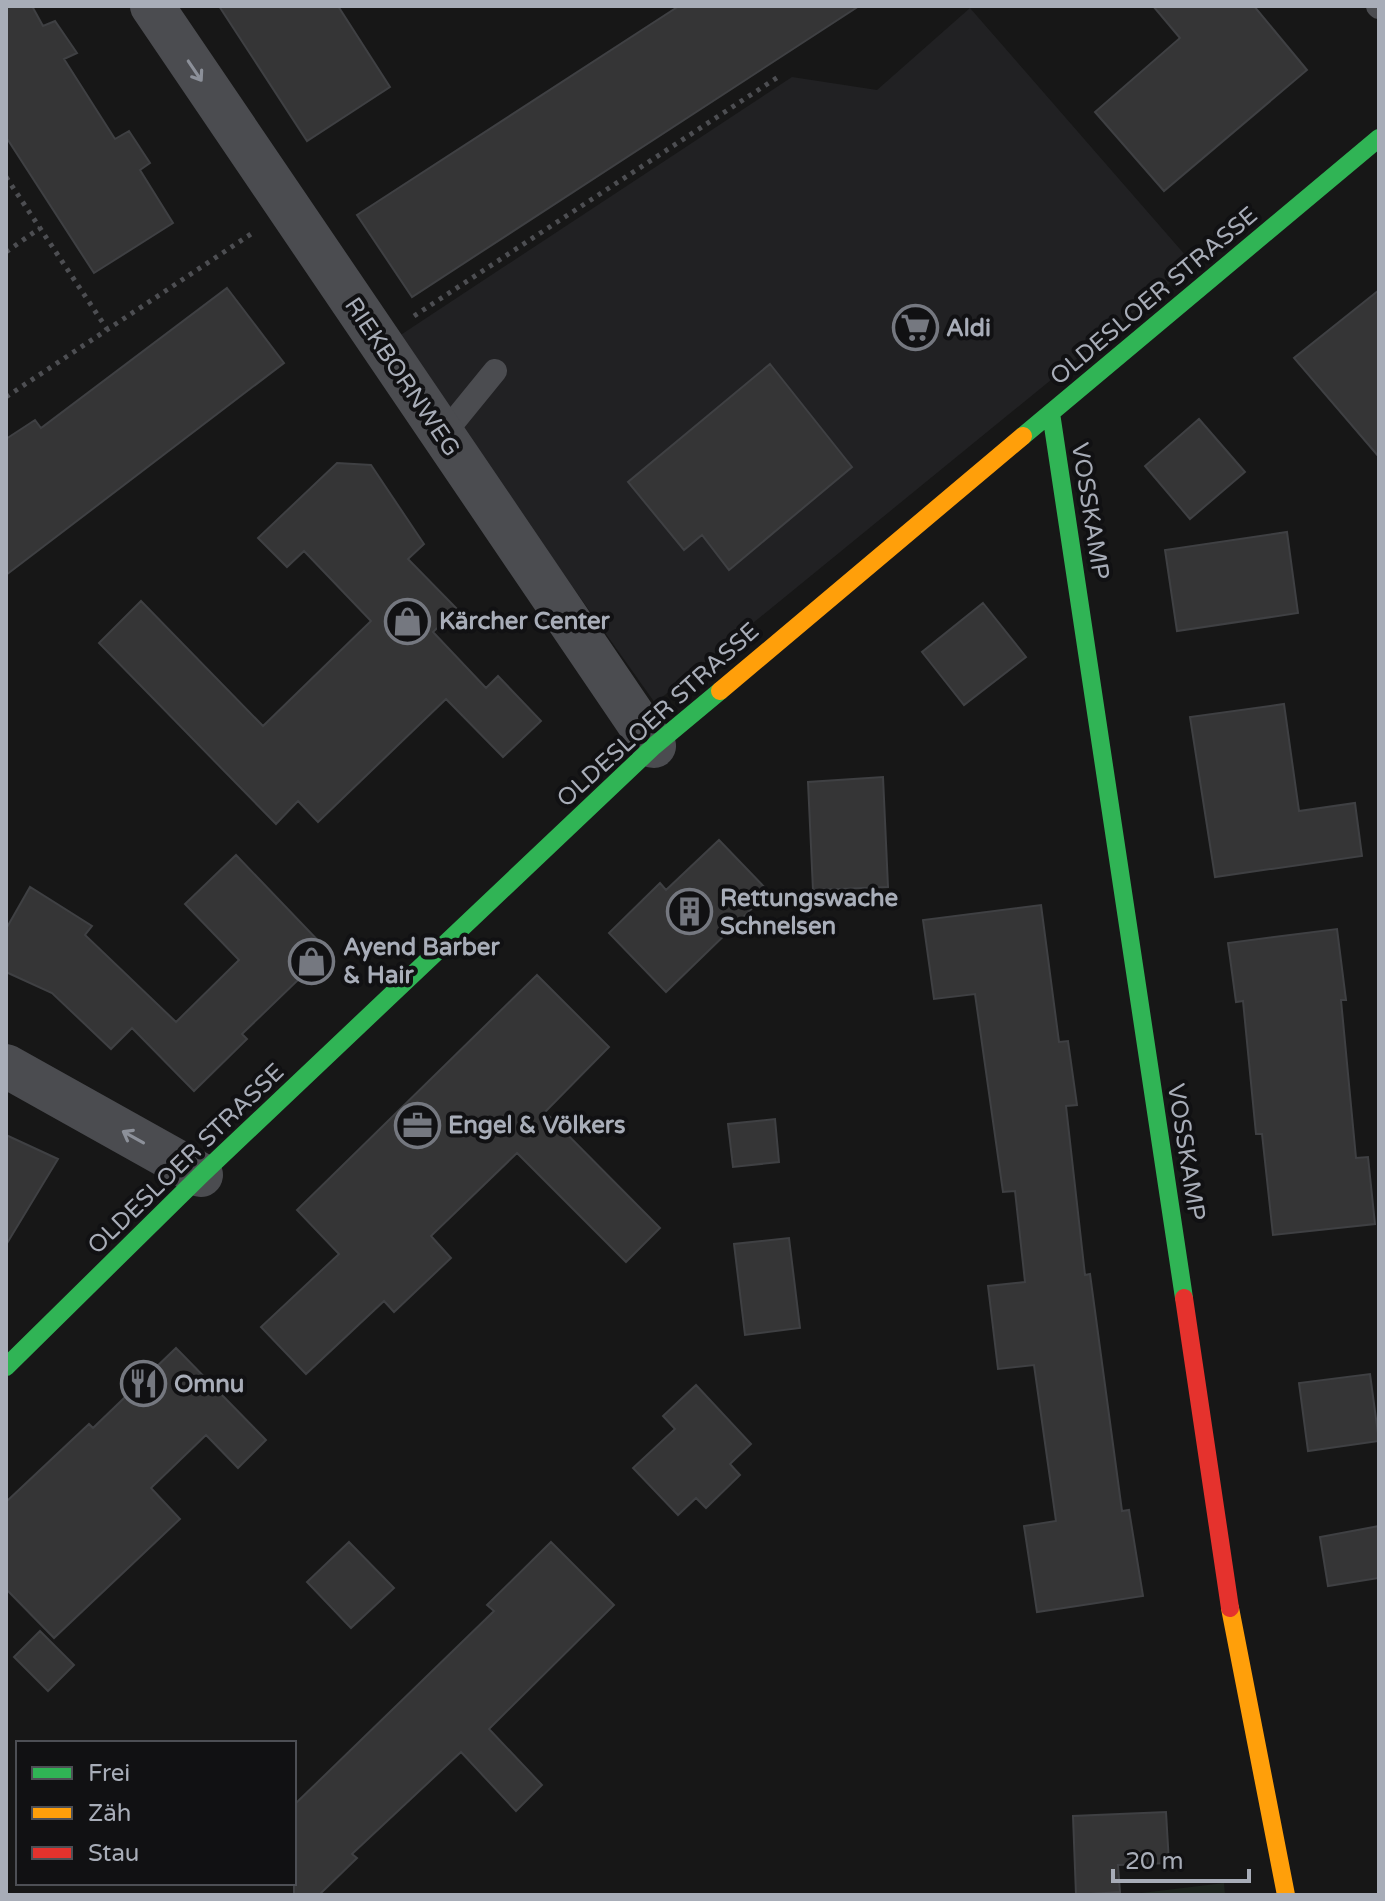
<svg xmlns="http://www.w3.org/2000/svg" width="1385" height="1901" viewBox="0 0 1385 1901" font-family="'Varela Round',sans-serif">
<rect width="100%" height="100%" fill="#171717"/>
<path fill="#212123" d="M 970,8 L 1193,264 L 655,703 L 396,338 L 792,77 L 877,90 Z"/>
<path fill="#1d241e" d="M 1224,1883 L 1225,1895 L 1125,1895 Z"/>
<path fill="#353536" stroke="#3f4043" stroke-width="2" d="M 6,6 L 32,6 L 43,26 L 55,21 L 77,53 L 64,59 L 115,139 L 129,131 L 150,163 L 140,170 L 173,223 L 94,273 L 6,137 Z
M 219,6 L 338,6 L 390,87 L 307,141 Z
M 679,6 L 859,6 L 412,297 L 357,215 Z
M 1153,6 L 1254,6 L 1307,70 L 1164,191 L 1095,112 L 1180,38 Z
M 227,288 L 284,363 L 6,575 L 6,439 L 35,420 L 41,428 Z
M 1379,290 L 1379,457 L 1294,358 Z
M 770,364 L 852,467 L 729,570 L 702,535 L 684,550 L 628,482 Z
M 1199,419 L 1245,472 L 1190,519 L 1145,466 Z
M 337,463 L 371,465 L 424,544 L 408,559 L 457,609 L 433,632 L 486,688 L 498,676 L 541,721 L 503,757 L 446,699 L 318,822 L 298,801 L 276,824 L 99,643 L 141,601 L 263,726 L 371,621 L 304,551 L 287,567 L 258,538 Z
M 1287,532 L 1298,613 L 1177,631 L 1165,550 Z
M 983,603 L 1026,657 L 964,705 L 922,652 Z
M 1284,704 L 1299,811 L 1355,803 L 1362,856 L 1215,877 L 1190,717 Z
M 883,777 L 888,887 L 813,890 L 808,782 Z
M 719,840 L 769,892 L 666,992 L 609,933 L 660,883 L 666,890 Z
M 236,855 L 328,951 L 242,1034 L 247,1039 L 194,1091 L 132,1028 L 111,1049 L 52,993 L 6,972 L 6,929 L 30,887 L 92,926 L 85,935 L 176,1022 L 239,960 L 185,904 Z
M 1041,905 L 1059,1042 L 1068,1041 L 1077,1105 L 1066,1106 L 1085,1275 L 1090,1274 L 1122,1511 L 1129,1510 L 1143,1596 L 1037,1612 L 1024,1526 L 1056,1521 L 1034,1365 L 998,1369 L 988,1286 L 1025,1282 L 1015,1191 L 1003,1192 L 975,994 L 934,999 L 923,920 Z
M 1337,929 L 1346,1000 L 1341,1000 L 1356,1158 L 1368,1157 L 1375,1224 L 1273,1235 L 1262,1134 L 1256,1134 L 1243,1001 L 1236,1002 L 1228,943 Z
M 537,975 L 609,1047 L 545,1112 L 660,1228 L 626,1262 L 517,1153 L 431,1236 L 451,1258 L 394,1312 L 384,1301 L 306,1374 L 261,1327 L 339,1254 L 297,1210 Z
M 775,1119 L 779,1162 L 733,1167 L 728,1124 Z
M 6,1135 L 58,1159 L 6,1245 Z
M 789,1238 L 800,1328 L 745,1335 L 734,1244 Z
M 176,1348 L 266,1440 L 238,1468 L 206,1435 L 151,1488 L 180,1519 L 54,1638 L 6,1589 L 6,1502 L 89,1424 L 93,1428 Z
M 1370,1374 L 1379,1441 L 1308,1451 L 1299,1383 Z
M 696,1385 L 751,1444 L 730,1464 L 740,1475 L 706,1508 L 696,1498 L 678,1515 L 633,1468 L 675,1429 L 663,1416 Z
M 1379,1526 L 1379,1578 L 1328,1586 L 1320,1537 Z
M 349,1542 L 394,1588 L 351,1628 L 307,1582 Z
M 551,1542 L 614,1605 L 489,1729 L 542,1785 L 516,1811 L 461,1752 L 352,1854 L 357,1858 L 319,1895 L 294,1895 L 294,1805 L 494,1611 L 487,1605 Z
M 40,1631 L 74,1665 L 48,1691 L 14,1657 Z
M 1166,1812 L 1169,1863 L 1118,1865 L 1120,1892 L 1076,1895 L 1073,1816 Z"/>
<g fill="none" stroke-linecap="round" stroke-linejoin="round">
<path stroke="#4d4e52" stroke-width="5" stroke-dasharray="4 6" stroke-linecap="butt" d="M 6,177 L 107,329
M 6,252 L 40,228
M 414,316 L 778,77
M 6,397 L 251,234"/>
<path stroke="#4b4c50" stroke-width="24" d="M 1378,6 L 1379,7
M 442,436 L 495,371"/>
<path stroke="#4b4c50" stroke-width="44" d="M 152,6 L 654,746
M 6,1066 L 201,1175"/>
<path stroke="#30b455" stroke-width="18" d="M 1051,413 L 1184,1298
M 1023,436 L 1379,138
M 6,1367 L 201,1175 L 654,746 L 720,691"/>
<path stroke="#ff9f0a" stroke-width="18" d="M 720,691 L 1023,436
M 1230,1608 L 1286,1895"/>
<path stroke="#e5322d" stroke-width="18" d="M 1184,1298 L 1230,1608"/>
</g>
<defs><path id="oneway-shaft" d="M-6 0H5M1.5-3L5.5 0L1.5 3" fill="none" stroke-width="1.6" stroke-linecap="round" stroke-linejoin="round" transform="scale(2)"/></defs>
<g stroke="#8c9099">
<use href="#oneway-shaft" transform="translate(195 71) rotate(56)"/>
<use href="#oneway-shaft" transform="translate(133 1137) rotate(-151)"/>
</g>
<defs>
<symbol id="supermarket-ring" viewBox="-11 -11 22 22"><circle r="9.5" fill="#111113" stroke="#757880" stroke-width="1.5"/><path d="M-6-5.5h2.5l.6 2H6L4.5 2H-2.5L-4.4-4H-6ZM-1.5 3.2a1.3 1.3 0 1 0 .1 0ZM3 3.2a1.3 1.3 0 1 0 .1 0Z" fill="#757880"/></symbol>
<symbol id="shop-ring" viewBox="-11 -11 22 22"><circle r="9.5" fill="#111113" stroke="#757880" stroke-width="1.5"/><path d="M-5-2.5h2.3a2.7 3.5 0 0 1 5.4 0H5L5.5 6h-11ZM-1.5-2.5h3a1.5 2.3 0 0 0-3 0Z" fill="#757880"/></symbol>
<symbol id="building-ring" viewBox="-11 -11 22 22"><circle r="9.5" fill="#111113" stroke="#757880" stroke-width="1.5"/><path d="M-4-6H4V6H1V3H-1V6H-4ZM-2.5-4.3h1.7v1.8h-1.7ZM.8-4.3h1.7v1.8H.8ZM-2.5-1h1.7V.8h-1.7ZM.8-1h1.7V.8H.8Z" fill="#757880"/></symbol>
<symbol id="office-ring" viewBox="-11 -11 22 22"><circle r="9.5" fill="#111113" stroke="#757880" stroke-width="1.5"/><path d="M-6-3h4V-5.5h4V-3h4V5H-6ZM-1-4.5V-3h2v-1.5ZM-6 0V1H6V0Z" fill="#757880"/></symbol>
<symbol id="restaurant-ring" viewBox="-11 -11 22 22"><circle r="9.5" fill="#111113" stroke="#757880" stroke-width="1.5"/><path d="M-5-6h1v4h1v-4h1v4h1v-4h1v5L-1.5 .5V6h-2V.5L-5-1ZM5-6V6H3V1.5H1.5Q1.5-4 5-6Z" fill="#757880"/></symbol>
</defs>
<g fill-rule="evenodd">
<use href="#supermarket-ring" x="890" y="302" width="51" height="51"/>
<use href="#shop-ring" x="382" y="596" width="51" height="51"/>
<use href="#building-ring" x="664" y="886" width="51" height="51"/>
<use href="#shop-ring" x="286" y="936" width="51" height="51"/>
<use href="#office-ring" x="392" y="1100" width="51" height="51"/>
<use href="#restaurant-ring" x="118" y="1358" width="51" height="51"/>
</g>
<g text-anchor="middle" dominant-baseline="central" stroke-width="8" stroke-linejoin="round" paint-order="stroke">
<g font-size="24" fill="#a8adb8" stroke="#111113">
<text transform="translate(1154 296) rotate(-40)">OLDESLOER STRASSE</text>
<text transform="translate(402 377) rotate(56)">RIEKBORNWEG</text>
<text transform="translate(1090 511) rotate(81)">VOSSKAMP</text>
<text transform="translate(658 715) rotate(-42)">OLDESLOER STRASSE</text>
<text transform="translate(1186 1152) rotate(81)">VOSSKAMP</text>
<text transform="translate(186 1159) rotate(-44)">OLDESLOER STRASSE</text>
</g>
<g font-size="24" font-weight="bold" fill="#a8adb8" stroke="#111113" text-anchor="start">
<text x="946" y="328">Aldi</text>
<text x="439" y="621">Kärcher Center</text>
<text x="720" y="898">Rettungswache<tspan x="720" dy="28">Schnelsen</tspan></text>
<text x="343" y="947">Ayend Barber<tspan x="343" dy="28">&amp; Hair</tspan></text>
<text x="448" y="1125">Engel &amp; Völkers</text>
<text x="174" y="1384">Omnu</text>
</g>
</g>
<rect width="1385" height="1901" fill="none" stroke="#a8adb8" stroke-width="16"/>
<rect x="16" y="1741" width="280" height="144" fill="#111113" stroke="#4d4f55" stroke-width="2"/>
<rect x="32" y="1767" width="40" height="12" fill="#30b455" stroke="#4d4f55" stroke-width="2"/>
<text x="88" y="1781" font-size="24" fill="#a8adb8">Frei</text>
<rect x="32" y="1807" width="40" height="12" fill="#ff9f0a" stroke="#4d4f55" stroke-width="2"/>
<text x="88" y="1821" font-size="24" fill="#a8adb8">Zäh</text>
<rect x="32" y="1847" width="40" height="12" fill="#e5322d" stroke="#4d4f55" stroke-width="2"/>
<text x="88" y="1861" font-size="24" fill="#a8adb8">Stau</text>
<path d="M1113 1869v12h136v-12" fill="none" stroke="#a8adb8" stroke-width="4"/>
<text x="1125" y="1869" font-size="24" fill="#a8adb8" stroke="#111113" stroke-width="6" paint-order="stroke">20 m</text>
</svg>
